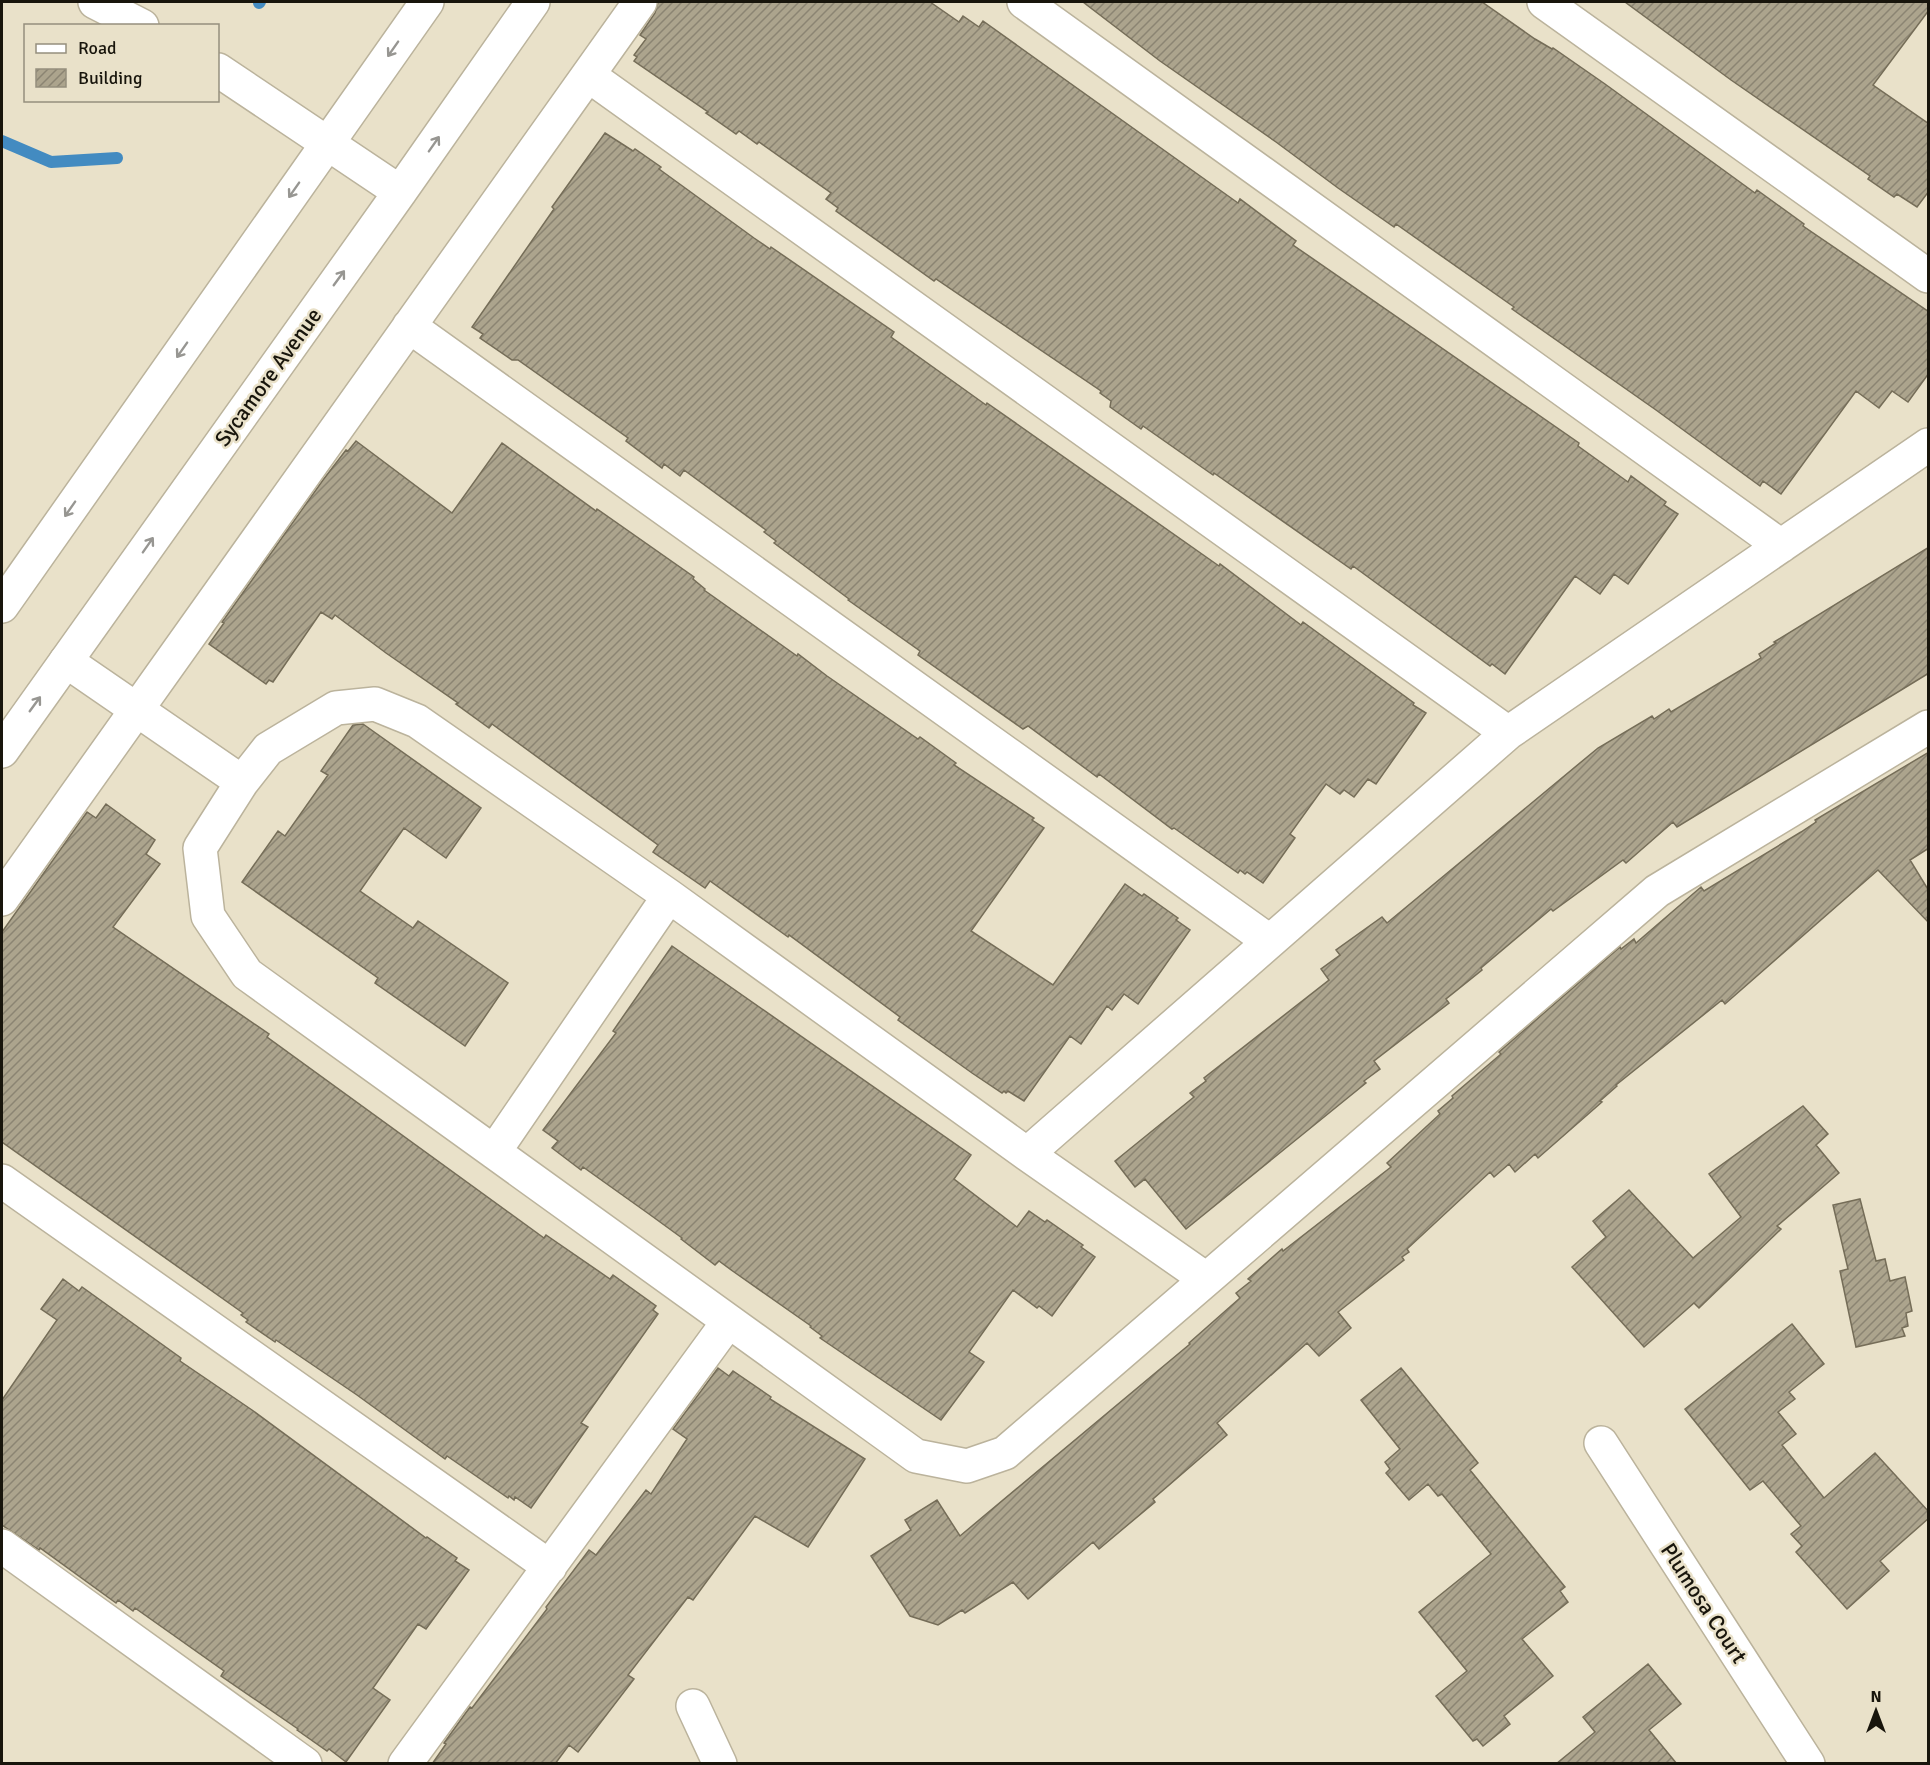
<svg xmlns="http://www.w3.org/2000/svg" width="1930" height="1765" viewBox="0 0 1930 1765" font-family="Signika,sans-serif">
<defs>
<pattern id="building-hatch" width="6" height="6" patternUnits="userSpaceOnUse" patternTransform="scale(1.5)"><rect width="6" height="6" fill="#aca48d"/><path d="M-1 1l2-2M0 6l6-6M5 7l2-2" fill="none" stroke="#8b8472"/></pattern>
</defs>
<rect width="100%" height="100%" fill="#e9e1c9"/>
<g fill="none" stroke-linecap="round" stroke-linejoin="round">
<path stroke="#438bc1" stroke-width="12" d="M 259,3 L 260,2
M 2,141 L 51,162 L 117,158"/>
</g>
<path fill="url(#building-hatch)" stroke="#756d58" stroke-width="1.5" d="M 658,2 L 930,2 L 959,22 L 963,16 L 979,27 L 983,21 L 1238,203 L 1240,199 L 1296,241 L 1293,245 L 1579,443 L 1578,446 L 1628,482 L 1631,476 L 1666,502 L 1664,505 L 1678,514 L 1628,584 L 1614,574 L 1600,594 L 1575,576 L 1505,674 L 1492,664 L 1490,666 L 1353,566 L 1351,569 L 1214,473 L 1213,475 L 1143,426 L 1141,429 L 1110,407 L 1111,401 L 1100,393 L 1101,391 L 936,279 L 934,281 L 836,211 L 838,208 L 826,199 L 831,193 L 759,142 L 757,144 L 739,131 L 736,134 L 706,113 L 708,112 L 634,61 L 637,57 L 634,55 L 646,39 L 640,35 L 655,13 Z
M 1083,2 L 1482,2 L 1535,39 L 1552,49 L 1553,48 L 1605,84 L 1755,193 L 1757,190 L 1804,224 L 1803,226 L 1929,312 L 1929,373 L 1908,402 L 1892,391 L 1879,408 L 1856,391 L 1781,494 L 1763,481 L 1760,486 L 1656,410 L 1512,309 L 1514,307 L 1396,224 L 1394,227 L 1338,188 L 1276,142 L 1160,61 Z
M 1625,2 L 1929,2 L 1929,10 L 1873,85 L 1929,124 L 1929,191 L 1917,207 L 1897,194 L 1894,197 L 1868,179 L 1870,176 L 1731,80 Z
M 605,133 L 633,151 L 635,149 L 661,167 L 659,169 L 754,238 L 770,249 L 771,247 L 894,332 L 891,337 L 986,405 L 987,403 L 1219,566 L 1220,564 L 1301,625 L 1303,622 L 1414,703 L 1413,705 L 1426,713 L 1376,784 L 1368,779 L 1354,797 L 1344,790 L 1340,794 L 1326,784 L 1290,834 L 1295,838 L 1263,883 L 1247,872 L 1245,874 L 1240,870 L 1238,873 L 1174,828 L 1172,829 L 1099,774 L 1097,777 L 1028,726 L 1023,729 L 918,655 L 920,651 L 848,600 L 849,599 L 774,543 L 776,541 L 764,532 L 766,530 L 684,470 L 680,476 L 664,464 L 662,468 L 626,441 L 628,438 L 518,360 L 512,360 L 480,338 L 483,334 L 472,327 L 554,209 L 552,207 Z
M 356,441 L 452,513 L 502,443 L 596,511 L 597,509 L 694,577 L 693,579 L 705,589 L 704,590 L 797,656 L 798,654 L 827,676 L 918,739 L 920,737 L 956,763 L 954,765 L 1034,818 L 1032,820 L 1044,828 L 971,931 L 1053,985 L 1125,884 L 1142,896 L 1144,894 L 1178,918 L 1176,920 L 1190,930 L 1138,1004 L 1124,994 L 1112,1010 L 1107,1006 L 1081,1044 L 1070,1036 L 1024,1101 L 1008,1091 L 1006,1093 L 1004,1091 L 1002,1093 L 972,1073 L 898,1020 L 900,1017 L 789,935 L 788,937 L 710,881 L 705,888 L 653,852 L 658,845 L 492,724 L 489,728 L 456,704 L 458,703 L 386,653 L 335,615 L 332,619 L 321,612 L 273,682 L 269,680 L 266,684 L 209,644 L 224,623 L 222,622 L 225,618 L 323,480 L 346,450 L 348,451 Z
M 1929,547 L 1929,673 L 1677,827 L 1673,822 L 1626,863 L 1623,860 L 1553,911 L 1551,909 L 1481,968 L 1482,970 L 1446,999 L 1449,1003 L 1374,1061 L 1380,1069 L 1364,1081 L 1366,1083 L 1186,1229 L 1145,1179 L 1135,1187 L 1115,1161 L 1194,1097 L 1190,1093 L 1206,1081 L 1204,1078 L 1329,980 L 1321,969 L 1340,955 L 1336,950 L 1382,917 L 1387,923 L 1598,748 L 1652,716 L 1654,719 L 1669,709 L 1671,712 L 1761,658 L 1759,654 L 1776,643 L 1774,642 Z
M 363,724 L 481,808 L 446,858 L 404,828 L 360,891 L 413,928 L 418,921 L 508,983 L 465,1046 L 375,983 L 378,978 L 242,882 L 278,831 L 285,836 L 328,775 L 321,771 L 353,725 Z
M 1929,752 L 1929,848 L 1910,860 L 1929,891 L 1929,923 L 1878,870 L 1725,1004 L 1722,1000 L 1616,1085 L 1617,1086 L 1600,1101 L 1602,1102 L 1538,1158 L 1535,1154 L 1515,1172 L 1509,1164 L 1494,1177 L 1490,1172 L 1407,1249 L 1409,1252 L 1402,1257 L 1404,1260 L 1338,1312 L 1351,1328 L 1319,1356 L 1307,1343 L 1217,1423 L 1227,1435 L 1153,1499 L 1155,1502 L 1099,1549 L 1093,1542 L 1028,1599 L 1013,1582 L 965,1613 L 962,1610 L 938,1625 L 910,1616 L 871,1556 L 911,1530 L 905,1520 L 937,1500 L 960,1536 L 1190,1344 L 1189,1343 L 1240,1298 L 1236,1293 L 1251,1281 L 1248,1279 L 1282,1249 L 1283,1251 L 1391,1167 L 1387,1163 L 1440,1114 L 1438,1111 L 1453,1098 L 1452,1096 L 1501,1054 L 1499,1052 L 1620,947 L 1621,949 L 1634,939 L 1636,943 L 1701,887 L 1704,891 L 1801,832 L 1816,822 L 1815,820 Z
M 106,804 L 155,840 L 146,854 L 160,864 L 113,927 L 269,1034 L 267,1037 L 544,1238 L 546,1235 L 610,1279 L 613,1275 L 656,1306 L 653,1310 L 658,1314 L 581,1423 L 588,1427 L 531,1508 L 515,1497 L 514,1500 L 509,1496 L 508,1498 L 447,1456 L 445,1459 L 357,1395 L 276,1340 L 275,1342 L 246,1322 L 248,1320 L 241,1315 L 243,1313 L 2,1142 L 2,932 L 87,812 L 96,818 Z
M 672,946 L 971,1155 L 954,1179 L 1017,1227 L 1029,1211 L 1045,1222 L 1047,1220 L 1083,1245 L 1081,1247 L 1095,1257 L 1052,1316 L 1039,1306 L 1037,1308 L 1013,1290 L 969,1352 L 984,1362 L 941,1420 L 820,1338 L 822,1336 L 810,1327 L 811,1326 L 734,1272 L 719,1261 L 715,1265 L 681,1239 L 682,1238 L 649,1214 L 583,1167 L 581,1170 L 552,1148 L 558,1141 L 543,1130 L 616,1033 L 613,1031 Z
M 1803,1106 L 1828,1134 L 1816,1145 L 1839,1173 L 1777,1226 L 1781,1229 L 1699,1308 L 1694,1303 L 1644,1347 L 1572,1267 L 1606,1237 L 1593,1221 L 1629,1190 L 1693,1258 L 1741,1217 L 1709,1174 Z
M 1860,1199 L 1876,1261 L 1885,1259 L 1890,1281 L 1905,1277 L 1912,1311 L 1906,1313 L 1908,1326 L 1902,1328 L 1905,1336 L 1856,1347 L 1840,1271 L 1848,1269 L 1833,1205 Z
M 63,1279 L 79,1291 L 82,1287 L 181,1358 L 180,1361 L 252,1410 L 426,1538 L 427,1537 L 457,1558 L 455,1561 L 469,1570 L 426,1629 L 418,1624 L 373,1688 L 390,1700 L 346,1762 L 329,1749 L 327,1751 L 297,1730 L 298,1729 L 221,1676 L 224,1671 L 135,1608 L 133,1611 L 118,1600 L 116,1603 L 40,1548 L 39,1550 L 2,1525 L 2,1400 L 57,1320 L 41,1309 Z
M 1792,1324 L 1824,1364 L 1789,1392 L 1795,1399 L 1778,1412 L 1796,1434 L 1782,1445 L 1824,1498 L 1875,1453 L 1929,1512 L 1929,1518 L 1880,1561 L 1889,1571 L 1847,1609 L 1796,1552 L 1802,1546 L 1791,1534 L 1801,1526 L 1763,1481 L 1750,1490 L 1685,1409 Z
M 718,1368 L 729,1376 L 733,1371 L 771,1397 L 770,1399 L 865,1459 L 808,1547 L 755,1516 L 693,1600 L 688,1597 L 628,1675 L 634,1679 L 578,1752 L 569,1745 L 555,1764 L 432,1764 L 446,1744 L 444,1743 L 470,1707 L 472,1708 L 547,1609 L 546,1607 L 589,1550 L 596,1555 L 646,1490 L 651,1494 L 687,1439 L 673,1429 Z
M 1401,1368 L 1478,1463 L 1470,1470 L 1565,1587 L 1560,1591 L 1568,1602 L 1522,1639 L 1553,1676 L 1504,1716 L 1510,1724 L 1483,1746 L 1477,1739 L 1473,1741 L 1436,1696 L 1467,1671 L 1419,1612 L 1491,1554 L 1442,1494 L 1438,1496 L 1428,1484 L 1409,1500 L 1386,1473 L 1390,1469 L 1385,1462 L 1400,1449 L 1361,1400 Z
M 1648,1664 L 1681,1704 L 1649,1730 L 1677,1764 L 1556,1764 L 1595,1732 L 1583,1717 Z"/>
<g fill="none" stroke-linecap="round" stroke-linejoin="round">
<defs>
<path id="minor" d="M 1024,2 L 1781,546
M 1544,2 L 1928,276
M 588,75 L 1508,733
M 409,326 L 1269,941
M 66,661 L 242,782
M 2,899 L 640,2
M 494,1152 L 669,896
M 1027,1154 L 1508,733 L 1928,445
M 2,1181 L 550,1567
M 1206,1279 L 1027,1154 L 669,896 L 417,721 L 375,704 L 336,708 L 268,749 L 242,782 L 200,848 L 208,916 L 247,974 L 916,1456 L 967,1466 L 1005,1453 L 1657,891 L 1928,727
M 1601,1443 L 1808,1764
M 2,1546 L 305,1764
M 693,1706 L 720,1764
M 405,1764 L 728,1322"/>
<path id="major" d="M 95,2 L 142,26
M 218,70 L 400,192
M 2,606 L 427,2
M 2,751 L 400,192 L 533,2"/>
</defs>
<use href="#minor" stroke="#bbb39c" stroke-width="36"/>
<use href="#major" stroke="#bbb39c" stroke-width="36"/>
<use href="#minor" stroke="#fff" stroke-width="33"/>
<use href="#major" stroke="#fff" stroke-width="33"/>
</g>
<defs><path id="oneway-shaft" d="M-6 0H5M1.5-3L5.5 0L1.5 3" fill="none" stroke-width="1.6" stroke-linecap="round" stroke-linejoin="round" transform="scale(1.5)"/></defs>
<g stroke="#979692">
<use href="#oneway-shaft" transform="translate(393 49) rotate(125)"/>
<use href="#oneway-shaft" transform="translate(434 144) rotate(-55)"/>
<use href="#oneway-shaft" transform="translate(294 190) rotate(125)"/>
<use href="#oneway-shaft" transform="translate(339 278) rotate(-54)"/>
<use href="#oneway-shaft" transform="translate(182 350) rotate(125)"/>
<use href="#oneway-shaft" transform="translate(70 509) rotate(125)"/>
<use href="#oneway-shaft" transform="translate(148 545) rotate(-55)"/>
<use href="#oneway-shaft" transform="translate(35 704) rotate(-54)"/>
</g>
<g text-anchor="middle" dominant-baseline="central" stroke-width="5" stroke-linejoin="round" paint-order="stroke">
<g font-size="22" fill="#18150c" stroke="#e9e1c9">
<text transform="translate(268 377) rotate(-54)">Sycamore Avenue</text>
<text transform="translate(1704 1603) rotate(57)">Plumosa Court</text>
</g>
</g>
<rect width="1930" height="1765" fill="none" stroke="#18150c" stroke-width="6"/>
<rect x="24" y="24" width="195" height="78" fill="#e9e1c9" stroke="#958f7d" stroke-width="1.5"/>
<rect x="36" y="44" width="30" height="9" fill="#ffffff" stroke="#958f7d" stroke-width="1.5"/>
<text x="78" y="54" font-size="18" fill="#18150c">Road</text>
<rect x="36" y="69" width="30" height="18" fill="url(#building-hatch)" stroke="#958f7d" stroke-width="1.5"/>
<text x="78" y="84" font-size="18" fill="#18150c">Building</text>
<g transform="translate(1876 1711)" stroke="#e9e1c9" stroke-width="4.5" paint-order="stroke">
<path d="M0-4.5L10 22L0 15L-10 22Z" fill="#18150c"/>
<text y="-9" font-size="16" font-weight="bold" text-anchor="middle" fill="#18150c">N</text>
</g>
</svg>
